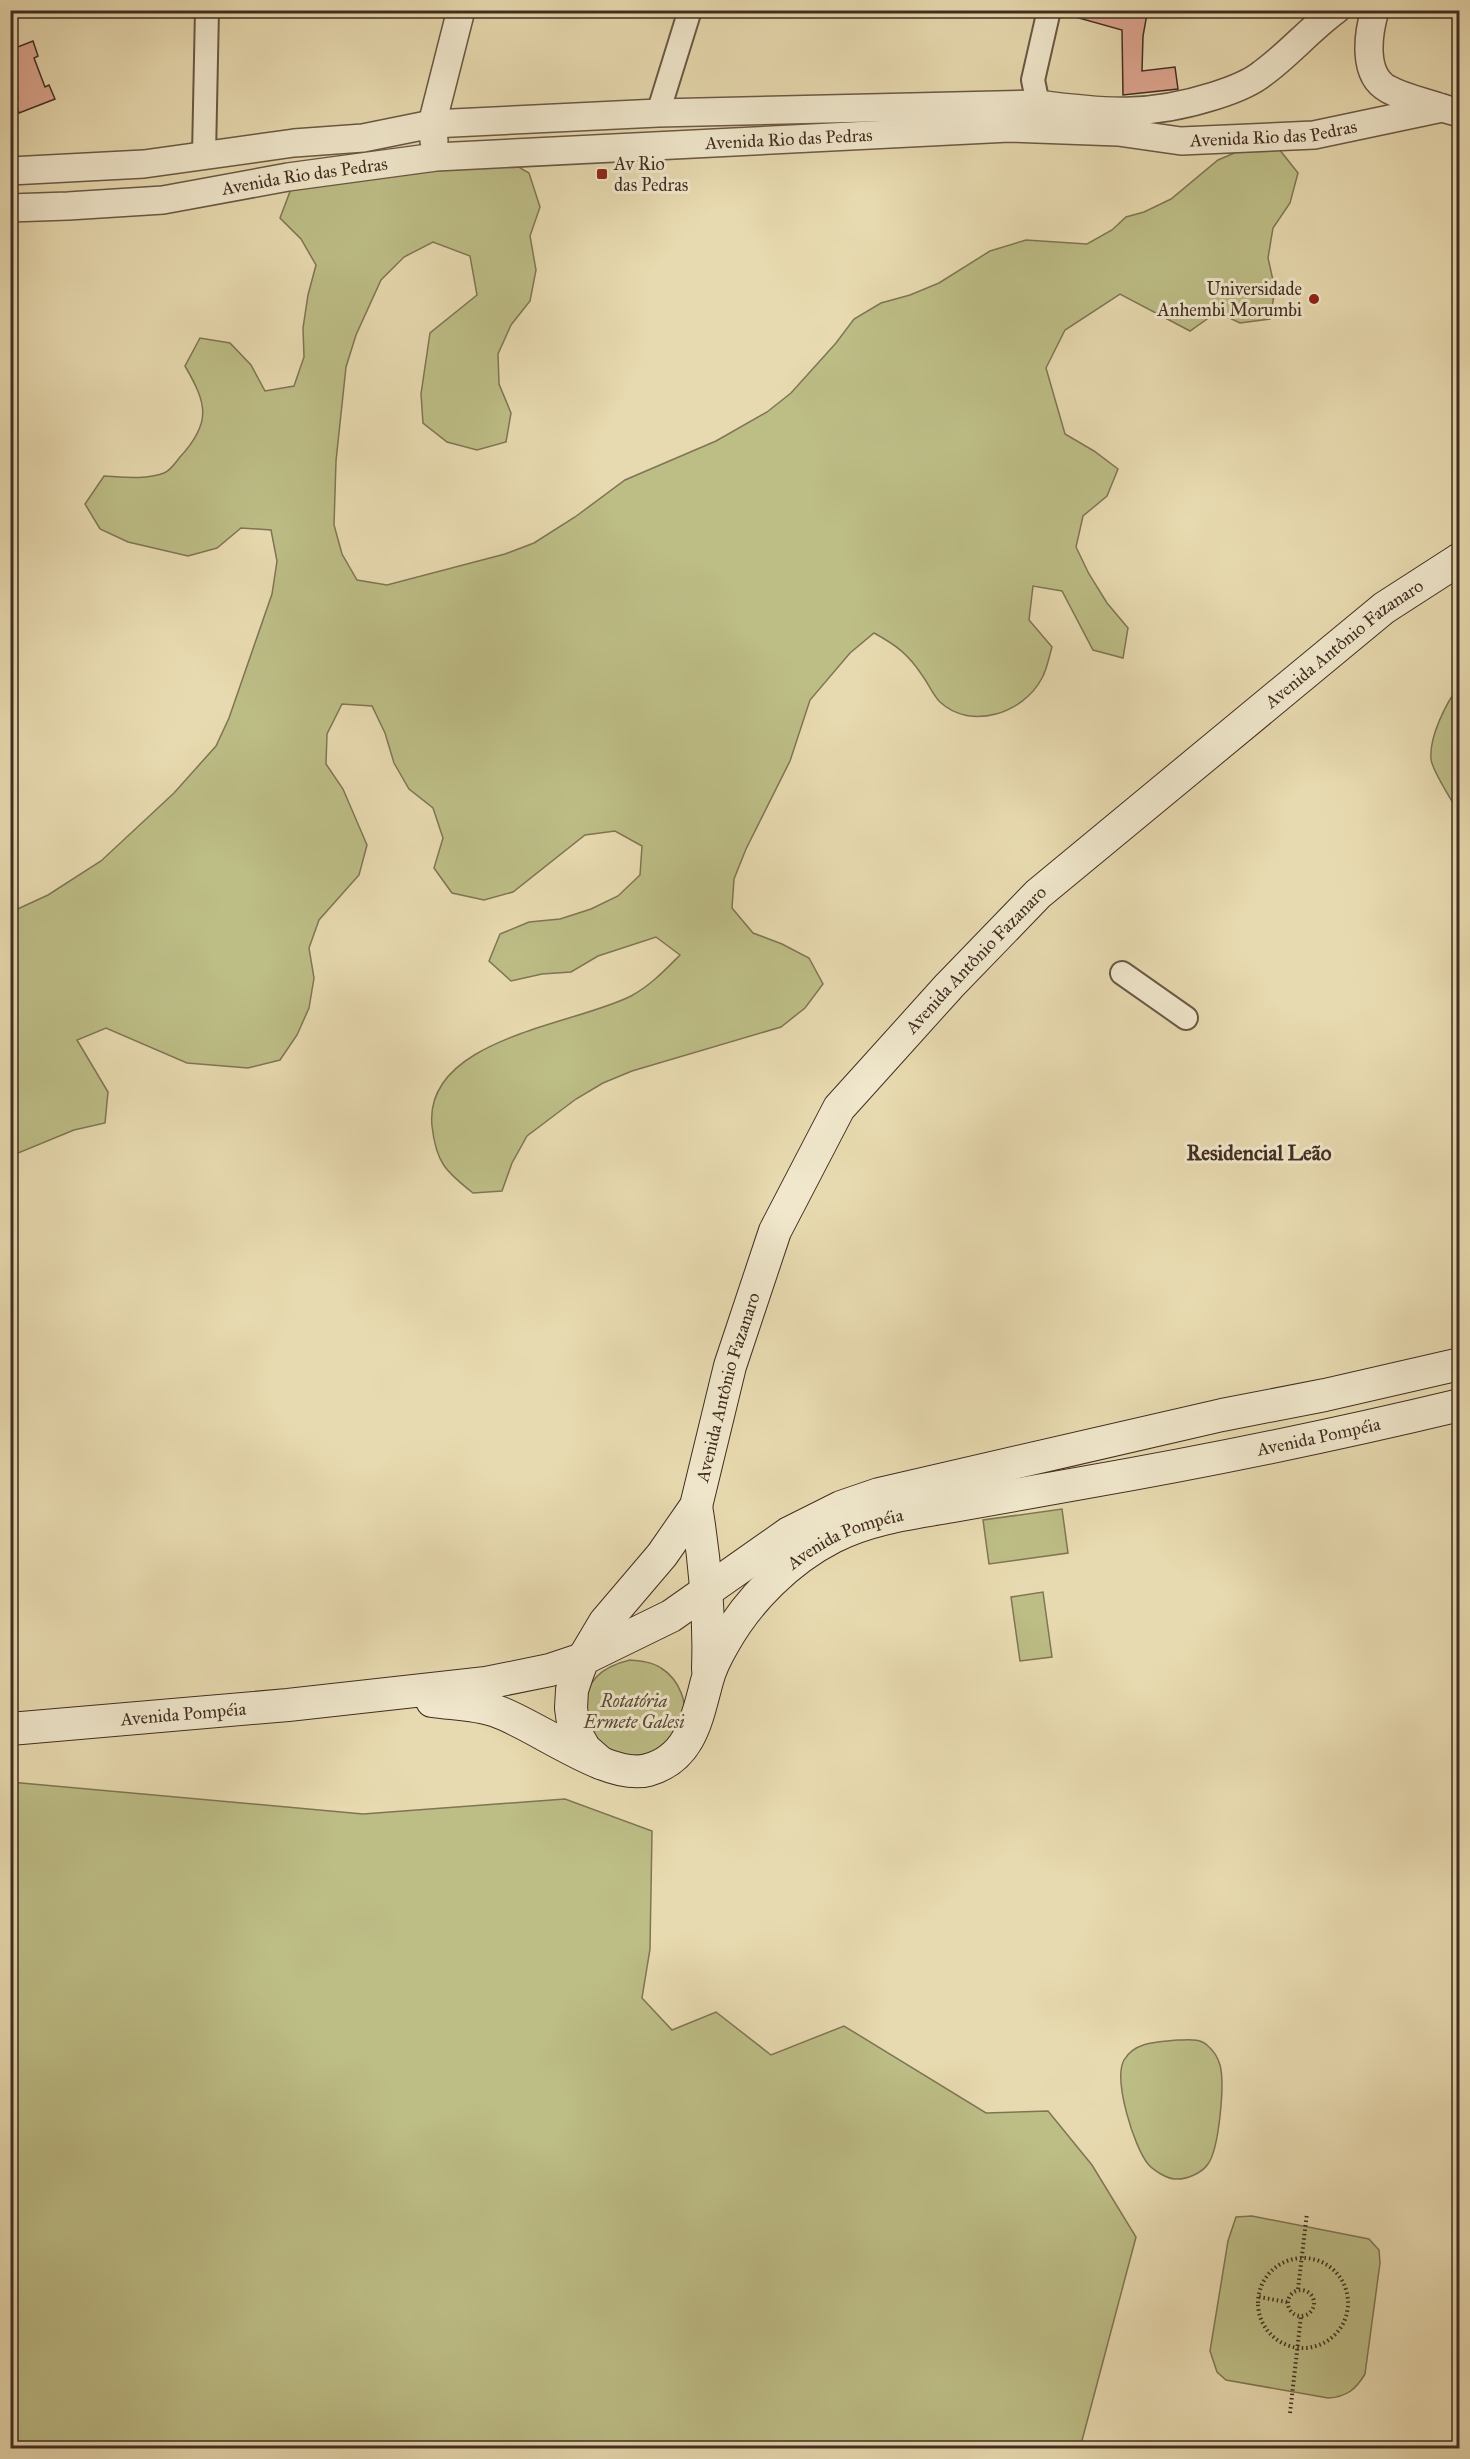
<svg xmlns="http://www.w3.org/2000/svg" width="1470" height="2459" viewBox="0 0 1470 2459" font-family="'IM FELL Great Primer',serif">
<rect width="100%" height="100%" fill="#e8dab0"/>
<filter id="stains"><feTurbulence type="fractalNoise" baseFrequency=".00333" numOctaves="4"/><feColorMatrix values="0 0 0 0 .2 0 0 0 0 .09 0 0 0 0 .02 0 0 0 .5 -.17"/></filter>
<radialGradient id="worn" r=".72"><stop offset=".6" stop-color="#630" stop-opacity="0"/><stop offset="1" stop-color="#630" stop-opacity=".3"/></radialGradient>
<path fill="#bdbd86" stroke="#7f7554" stroke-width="1.5" d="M 1246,148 L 1279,149 L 1298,173 L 1290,203 L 1273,228 L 1268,258 L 1275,289 L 1270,319 L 1240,323 L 1217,312 L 1190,331 L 1120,294 L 1065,330 L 1046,368 L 1065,434 L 1094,451 L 1118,469 L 1107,496 L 1083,516 L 1076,547 L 1089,574 L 1107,603 L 1128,628 L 1123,658 L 1093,650 L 1062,591 L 1033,586 L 1029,620 L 1052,647 C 1049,657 1047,669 1042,678 C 1024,713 971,731 940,702 C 933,695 928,683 922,675 C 908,654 896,645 874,633 L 850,653 L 810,700 L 790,761 L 746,849 L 734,879 L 732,908 L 753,933 L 782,944 L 809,958 L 823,984 L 805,1008 L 781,1027 L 632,1071 L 603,1083 L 576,1099 L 527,1136 L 512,1163 L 502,1191 L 473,1193 C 445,1171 436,1162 432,1126 C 423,1038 575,1025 631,996 C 650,986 665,970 680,955 L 656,937 L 598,956 L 571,972 L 542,974 L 511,981 L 489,961 L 500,934 L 529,922 L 560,919 L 591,909 L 618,896 L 640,875 L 642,846 L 615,831 L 585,835 L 513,892 L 484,900 L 452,893 L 434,868 L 443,838 L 433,808 L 409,789 L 394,763 L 385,733 L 372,706 L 342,704 L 327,734 L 326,764 L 343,789 L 367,845 L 359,875 L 319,920 L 309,948 L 314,978 L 309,1008 L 297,1035 L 280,1060 L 248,1068 L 187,1063 L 106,1028 L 77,1040 L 108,1092 L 105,1123 L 74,1130 L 11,1156 L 11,912 L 48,895 L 101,861 L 174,793 L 216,746 L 229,718 L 272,594 L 277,561 L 271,530 L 241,528 L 217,548 L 188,556 L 128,542 L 100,529 L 85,504 L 104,476 C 123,477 146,480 164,473 C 170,471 176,462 180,457 C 212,422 207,404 185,366 L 200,338 L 230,343 L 251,365 L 265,391 L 294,386 L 304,357 L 303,328 L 308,295 L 316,265 L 301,239 L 280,218 L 291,189 L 383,169 L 413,174 L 503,158 L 529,173 L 540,207 L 530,236 L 536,270 L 530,301 L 511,325 L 498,354 L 499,384 L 511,413 L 506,442 L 477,450 L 447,442 L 423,423 L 421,394 L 430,333 L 477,295 L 470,256 L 433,242 L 404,257 L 381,280 L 356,335 L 346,367 L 336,461 L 334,525 L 342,554 L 357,580 L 387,585 L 505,554 L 534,543 L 575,517 L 625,480 L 716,441 L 767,412 L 791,393 L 836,343 L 854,319 L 881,303 L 910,295 L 939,283 L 990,251 L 1026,240 L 1087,244 L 1112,230 L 1126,217 L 1144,212 L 1171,199 L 1218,160 Z
M 1459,686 L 1459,813 C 1453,802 1432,771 1431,759 C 1429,737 1446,703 1459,686 Z
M 1062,1509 L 1068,1553 L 989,1564 L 983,1520 Z
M 1043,1592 L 1052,1657 L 1020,1661 L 1011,1597 Z
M 630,1660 C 641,1661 652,1662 661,1668 C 679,1679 690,1705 682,1725 C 679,1735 669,1744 663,1752 L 614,1758 C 607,1752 593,1744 589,1736 C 586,1731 587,1722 586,1717 C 581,1684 600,1667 630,1660 Z
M 10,1782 L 363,1814 L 565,1799 L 652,1831 L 650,1949 L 642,1998 L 672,2030 L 716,2012 L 771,2055 L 844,2026 L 986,2113 L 1048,2111 L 1092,2165 L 1136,2237 L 1080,2448 L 11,2448 Z
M 1178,2040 C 1188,2040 1200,2038 1208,2046 C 1214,2051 1218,2058 1220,2065 C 1225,2084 1219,2149 1208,2164 C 1202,2173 1186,2180 1175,2179 C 1167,2179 1153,2170 1148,2164 C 1134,2147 1113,2080 1124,2060 C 1135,2041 1159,2042 1178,2040 Z
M 1252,2216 L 1369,2239 L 1379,2250 L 1380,2263 L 1365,2374 C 1356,2389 1347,2397 1328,2398 L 1226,2380 L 1217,2372 L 1210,2351 L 1228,2241 L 1236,2217 Z"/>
<path fill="#dea691" stroke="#412d21" stroke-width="1.5" d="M 1068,10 L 1132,10 L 1147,14 L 1143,36 L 1142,71 L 1175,67 L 1178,89 L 1123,95 L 1122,30 L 1068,15 Z
M 33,41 L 38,56 L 34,58 L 45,87 L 49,85 L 55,99 L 19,113 L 14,99 L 18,97 L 10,77 L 10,50 Z"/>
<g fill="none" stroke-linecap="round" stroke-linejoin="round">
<defs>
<path id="minor" d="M 1038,104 L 1033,80 L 1049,10
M 658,113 L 690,10
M 204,155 L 207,10
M 1122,973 L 1186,1018"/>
<g id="tertiary">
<path d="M 1375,10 C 1368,34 1362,75 1388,89 C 1404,98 1425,102 1442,108"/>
<path d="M 434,141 L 432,124 L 461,10"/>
<path d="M 10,171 L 144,164 L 294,143 L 363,138 L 432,124 L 658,113 L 1038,104 C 1104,113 1148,117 1214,96 C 1230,91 1250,84 1263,73 C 1289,54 1309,30 1336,10"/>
<path id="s1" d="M 10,208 L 68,206 L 163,200 L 288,177 L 436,157 L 1009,128 L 1118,132 L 1181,141 L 1314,135 L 1442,108 L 1460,113"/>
</g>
<g id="secondary">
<path d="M 696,1506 C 705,1561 710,1613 708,1669"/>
<path id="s2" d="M 432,1701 C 453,1704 476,1704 496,1711 C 537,1725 608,1781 648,1770 C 691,1758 697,1718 707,1681 C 710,1669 717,1655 724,1643 C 748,1600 788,1560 833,1537 C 871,1518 912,1513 953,1506 C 996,1498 1039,1491 1082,1483 C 1208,1461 1335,1435 1460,1405"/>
<path id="s3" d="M 10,1729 L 288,1705 L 486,1683 L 550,1670 L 583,1659 L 671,1616 L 789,1533 L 841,1507 L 879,1494 L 1222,1415 L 1325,1395 L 1460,1364"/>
<path id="s4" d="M 601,1763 L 585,1749 L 574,1730 L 571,1708 L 572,1690 L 577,1675 L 583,1659 L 605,1622 L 662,1555 L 696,1506 L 730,1366 L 775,1231 L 839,1108 L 949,986 L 1038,894 L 1384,608 L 1460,559"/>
</g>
</defs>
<use href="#minor" stroke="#6b5845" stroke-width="26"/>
<use href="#tertiary" stroke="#6b5845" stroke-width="30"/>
<use href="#secondary" stroke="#412d21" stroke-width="34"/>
<path stroke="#412d21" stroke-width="4" stroke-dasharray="1.5 3" stroke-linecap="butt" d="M1258 2303a45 45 0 1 1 90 0a45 45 0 1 1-90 0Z
M 1298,2289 L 1307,2213
M1288 2303a13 13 0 1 1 26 0a13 13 0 1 1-26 0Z
M 1259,2297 L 1287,2302
M 1290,2413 L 1301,2316"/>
<use href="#minor" stroke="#f0e7cc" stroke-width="22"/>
<use href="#tertiary" stroke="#f0e7cc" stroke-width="27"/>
<use href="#secondary" stroke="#f0e7cc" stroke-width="32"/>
</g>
<g fill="#8f2418" stroke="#f0e7cc" stroke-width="2">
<rect x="596" y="168" width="12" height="12" rx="3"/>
<circle cx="1314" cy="299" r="6"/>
</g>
<g text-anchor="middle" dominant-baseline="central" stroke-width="6" stroke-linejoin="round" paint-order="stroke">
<g font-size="18" fill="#412d21" stroke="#f0e7cc">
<text stroke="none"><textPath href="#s1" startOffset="1269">Avenida Rio das Pedras</textPath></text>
<text stroke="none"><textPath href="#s1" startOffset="783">Avenida Rio das Pedras</textPath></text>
<text stroke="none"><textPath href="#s1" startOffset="297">Avenida Rio das Pedras</textPath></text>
<text stroke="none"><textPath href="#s4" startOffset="1420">Avenida Antônio Fazanaro</textPath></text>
<text stroke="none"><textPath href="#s4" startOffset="934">Avenida Antônio Fazanaro</textPath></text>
<text stroke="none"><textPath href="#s4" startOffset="430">Avenida Antônio Fazanaro</textPath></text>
<text stroke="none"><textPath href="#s2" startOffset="1036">Avenida Pompéia</textPath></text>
<text stroke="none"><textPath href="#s2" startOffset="550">Avenida Pompéia</textPath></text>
<text stroke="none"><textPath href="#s3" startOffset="174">Avenida Pompéia</textPath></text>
</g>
<g font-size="18" fill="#412d21" stroke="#f0e7cc" text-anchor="start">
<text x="614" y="164">Av Rio<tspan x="614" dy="21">das Pedras</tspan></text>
<text x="1302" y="289" text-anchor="end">Universidade<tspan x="1302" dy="21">Anhembi Morumbi</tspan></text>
</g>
<g font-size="18" font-style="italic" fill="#5a4a35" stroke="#f0e7cc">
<text x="634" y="1701">Rotatória<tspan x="634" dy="21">Ermete Galesi</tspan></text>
</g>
<g font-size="21" font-weight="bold" fill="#412d21" stroke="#f0e7cc">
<text x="1259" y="1153">Residencial Leão</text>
</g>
</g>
<rect width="1470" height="2459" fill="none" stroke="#e8dab0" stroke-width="36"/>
<rect x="12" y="12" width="1446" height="2435" fill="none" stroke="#412d21" stroke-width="3"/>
<rect x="18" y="18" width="1434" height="2423" fill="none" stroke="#412d21" stroke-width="1.5"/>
<rect width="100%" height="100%" filter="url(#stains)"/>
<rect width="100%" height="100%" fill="url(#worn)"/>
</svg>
